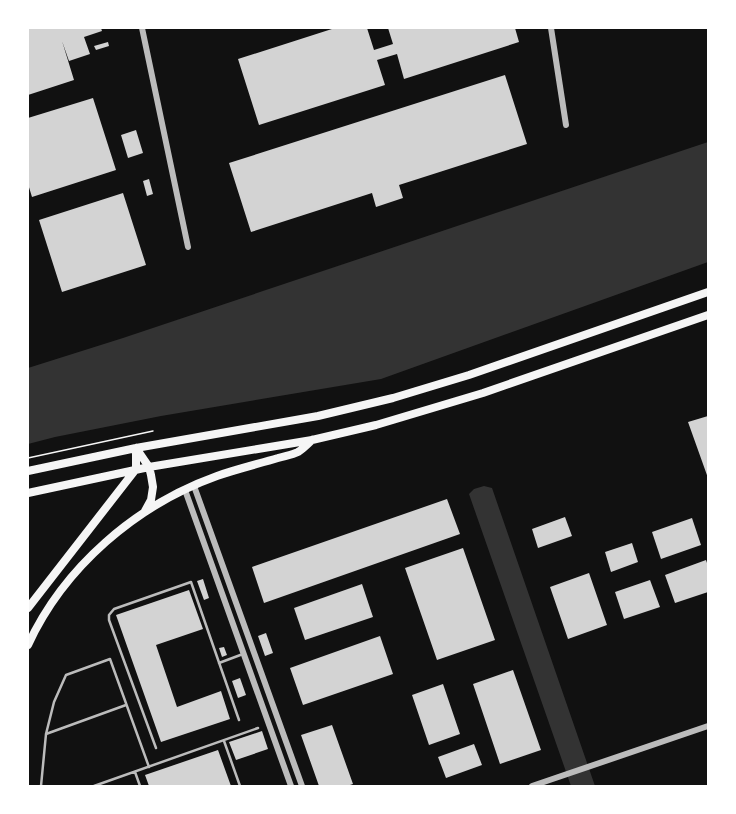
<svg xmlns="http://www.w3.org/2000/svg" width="736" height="814" viewBox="0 0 736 814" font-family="Arial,sans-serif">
<rect width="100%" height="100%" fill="#111"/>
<path fill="#333" d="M 708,142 L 708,262 L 381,379 L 161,416 L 55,437 L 28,444 L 28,368 L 123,338 Z
M 484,486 L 492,488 L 595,786 L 571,786 L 469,494 L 474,489 Z"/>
<path fill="#d3d3d3" d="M 28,28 L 101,28 L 102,31 L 84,37 L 90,54 L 69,61 L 62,41 L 74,80 L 28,95 Z
M 335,28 L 367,28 L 374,50 L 393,44 L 388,28 L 515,28 L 519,42 L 404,79 L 397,54 L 377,60 L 385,85 L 259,125 L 238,59 Z
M 108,42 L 109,46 L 96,50 L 94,46 Z
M 505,75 L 527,144 L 399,185 L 403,198 L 376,207 L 372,193 L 251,232 L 229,163 Z
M 93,98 L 116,170 L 32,197 L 28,184 L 28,118 Z
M 136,130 L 143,153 L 128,158 L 121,135 Z
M 149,179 L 153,194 L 147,196 L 143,181 Z
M 123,193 L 146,265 L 62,292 L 39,220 Z
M 708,416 L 708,478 L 688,422 Z
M 447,499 L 460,534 L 264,603 L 252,567 Z
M 565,517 L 572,536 L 538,548 L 532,529 Z
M 692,518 L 701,545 L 661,559 L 652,532 Z
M 632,543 L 638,562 L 611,572 L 605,552 Z
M 463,548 L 495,640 L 437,660 L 405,568 Z
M 706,560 L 708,566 L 708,592 L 675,603 L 665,575 Z
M 589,573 L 607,625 L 568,639 L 550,587 Z
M 203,579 L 209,598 L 204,600 L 197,581 Z
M 650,580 L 660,607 L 624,619 L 615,592 Z
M 362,584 L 373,617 L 305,640 L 294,608 Z
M 189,590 L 203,629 L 156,645 L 177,707 L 221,691 L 230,719 L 161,742 L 116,615 Z
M 266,633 L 273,653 L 265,656 L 258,636 Z
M 380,636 L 393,674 L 303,705 L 290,668 Z
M 224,647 L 227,655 L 222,657 L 219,648 Z
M 513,670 L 541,750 L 500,764 L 473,684 Z
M 240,678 L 246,695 L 238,698 L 232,681 Z
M 443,684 L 460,734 L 429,745 L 412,695 Z
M 332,725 L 353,784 L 347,786 L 319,786 L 301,735 Z
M 262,731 L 268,749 L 236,760 L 229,742 Z
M 474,744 L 482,765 L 446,778 L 438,757 Z
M 218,750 L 231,786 L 149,786 L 145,775 Z"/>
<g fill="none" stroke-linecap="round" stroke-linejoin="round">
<path stroke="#f5f5f5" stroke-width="1.5" d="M 28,458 L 153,431"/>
<path stroke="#bcbcbc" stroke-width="2.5" d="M 219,663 L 243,654
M 46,734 L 126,705
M 224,741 L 240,786
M 156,748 L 109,620 L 109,615 L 114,609 L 191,582 L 239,720
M 135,772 L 140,786
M 41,786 L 46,734 L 54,702 L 66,675 L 110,659 L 149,767
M 94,786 L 258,728"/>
<path stroke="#bcbcbc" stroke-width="6" d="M 142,28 L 188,247
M 551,28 L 566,125
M 194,486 L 302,786
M 185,490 L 291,786
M 532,786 L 708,726"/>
<path stroke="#f5f5f5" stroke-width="8" d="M 136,448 L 149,467 L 151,475 L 153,487 L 151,500 L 145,511
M 28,471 L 136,448 L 318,416 L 393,398 L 469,375 L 708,292
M 28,493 L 149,467 L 312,440 L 376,425 L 483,393 L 708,315
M 28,608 L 136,469 L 136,448
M 28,645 C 64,567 136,505 217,476 C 237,469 258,464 278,458 C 284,456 292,455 298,452 C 303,449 308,444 312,440"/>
</g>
<rect width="736" height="814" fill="none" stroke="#ffffff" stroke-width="58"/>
</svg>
